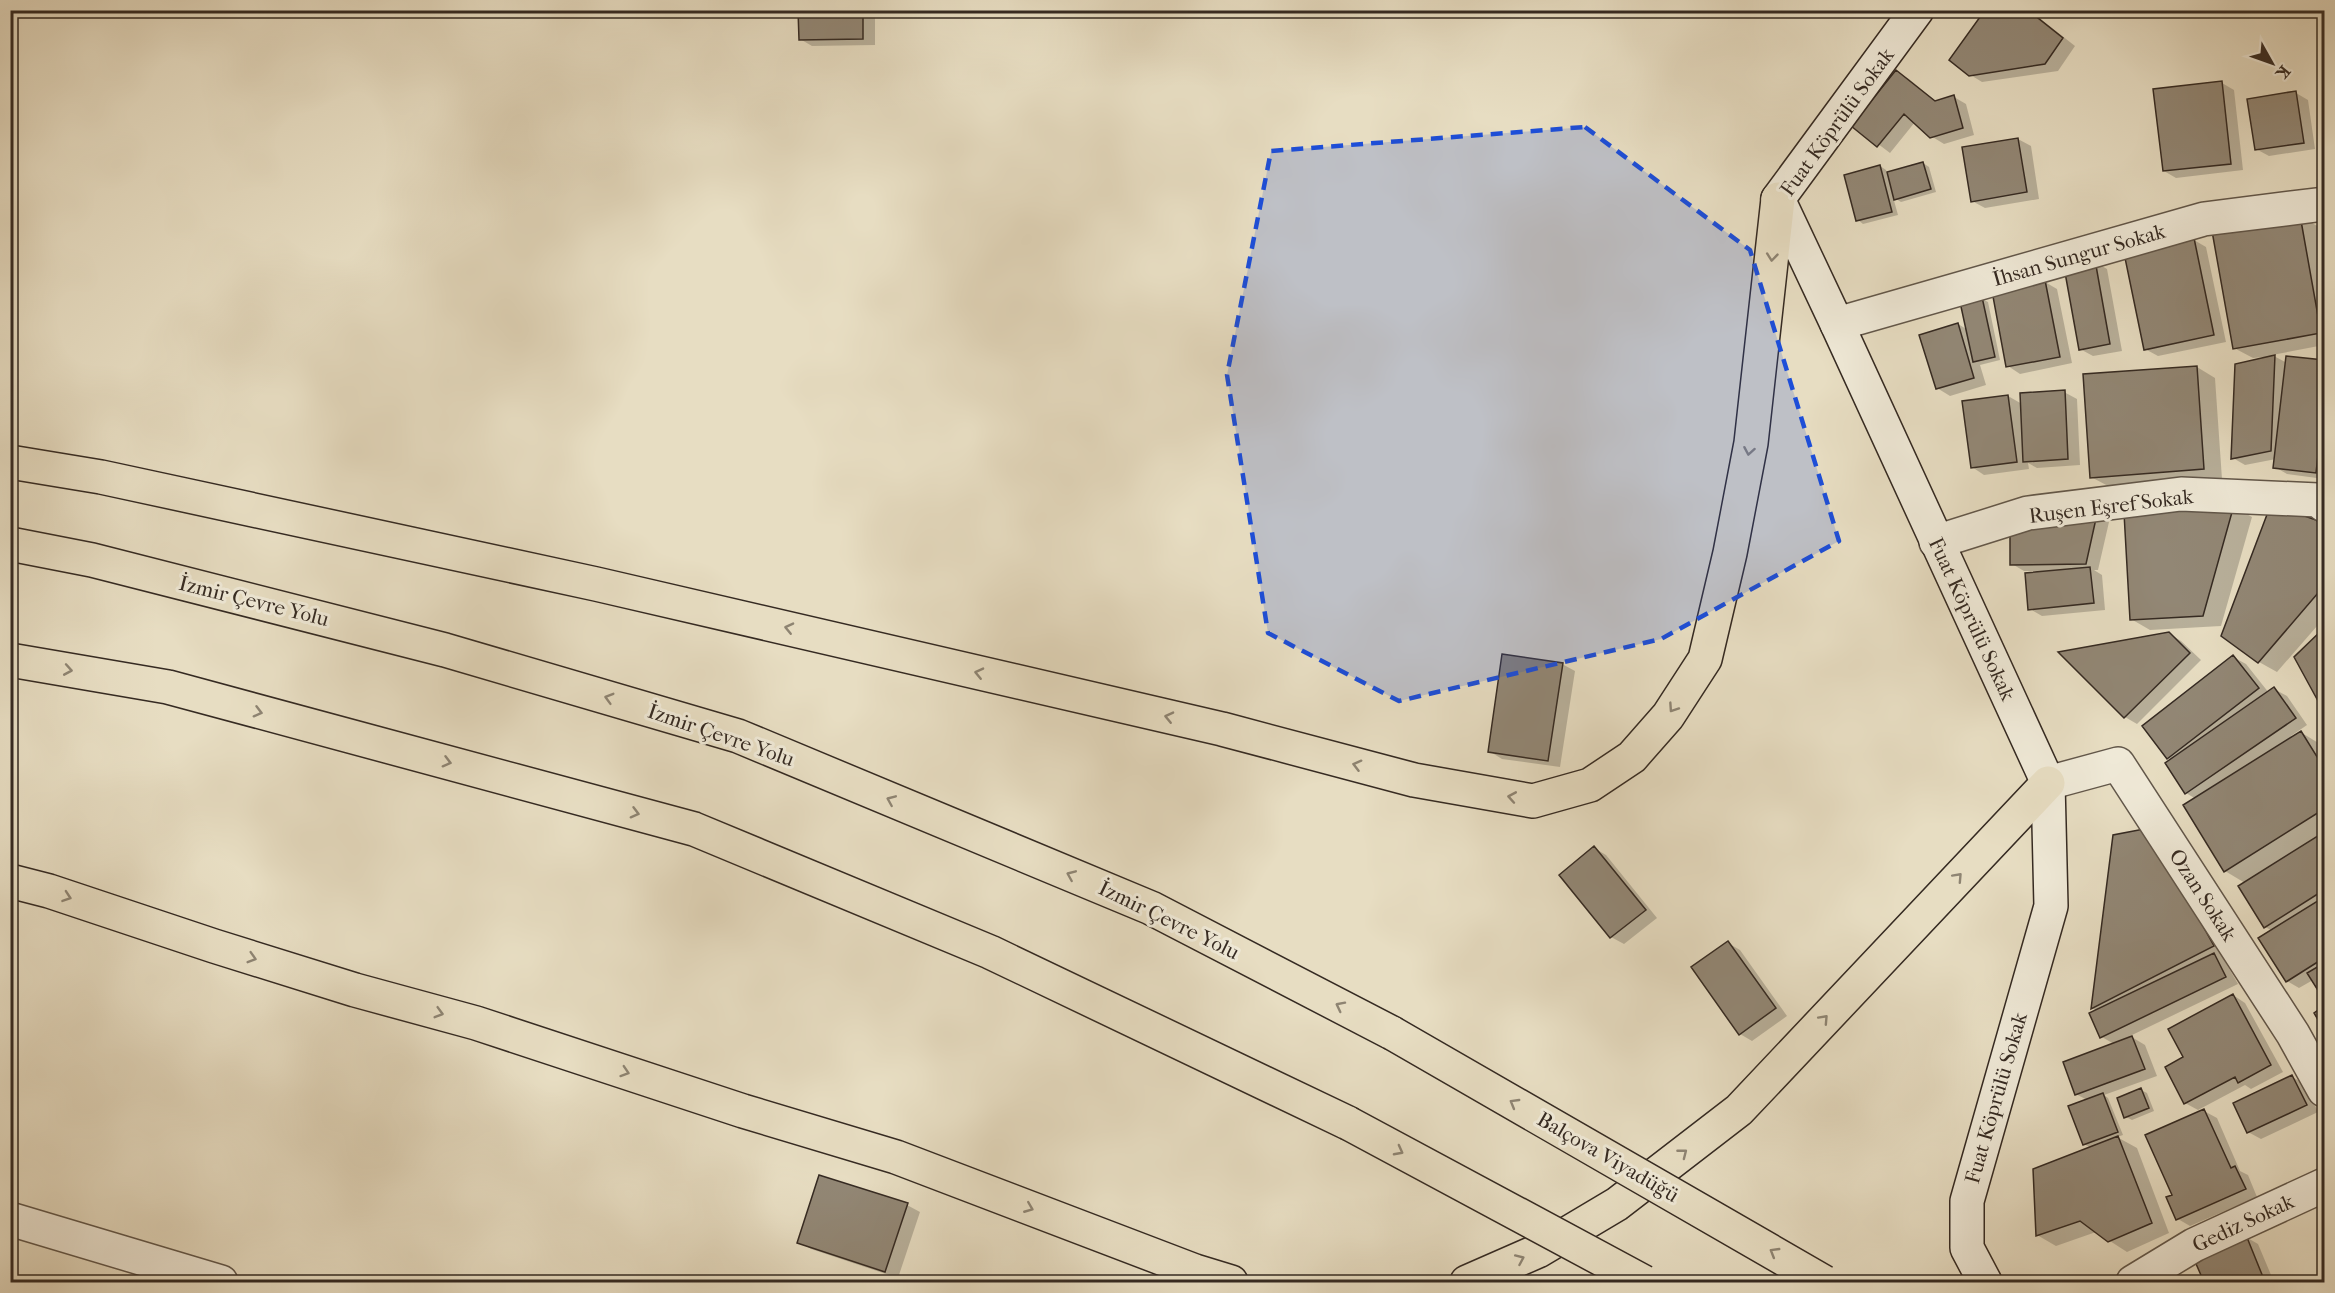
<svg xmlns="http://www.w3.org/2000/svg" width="2335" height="1293" viewBox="0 0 2335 1293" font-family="'IM FELL French Canon',serif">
<rect width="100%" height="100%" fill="#e7ddc2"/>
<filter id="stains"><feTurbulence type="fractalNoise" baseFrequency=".00333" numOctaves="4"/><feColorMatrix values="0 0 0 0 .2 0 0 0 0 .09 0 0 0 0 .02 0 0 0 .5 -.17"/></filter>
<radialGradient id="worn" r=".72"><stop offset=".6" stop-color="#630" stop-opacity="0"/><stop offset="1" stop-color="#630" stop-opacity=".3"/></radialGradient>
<path fill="#0003" d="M 800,10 L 875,10 L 875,45 L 812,46 L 800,39 Z
M 1986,10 L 2029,10 L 2075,46 L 2058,71 L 1982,82 L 1969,74 Z
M 1896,71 L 1909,79 L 1937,102 L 1954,97 L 1966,104 L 1974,135 L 1944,144 L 1931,136 L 1915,122 L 1890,153 L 1853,125 Z
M 2222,83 L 2234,90 L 2243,170 L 2176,178 L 2164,171 Z
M 2323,90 L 2324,90 L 2324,191 L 2323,190 Z
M 2296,93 L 2308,100 L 2315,149 L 2269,156 L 2256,149 Z
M 2018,139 L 2031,146 L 2039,199 L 1985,208 L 1972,201 Z
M 1923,163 L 1929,167 L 1936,192 L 1901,202 L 1893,197 L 1898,215 L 1863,224 L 1858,220 L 1880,166 L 1886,170 L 1887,174 Z
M 2300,216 L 2319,227 L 2324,260 L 2324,345 L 2272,355 L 2287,363 L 2287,357 L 2324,362 L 2324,479 L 2287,474 L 2275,467 L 2276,459 L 2245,465 L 2233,458 L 2263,359 L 2263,357 L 2253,358 L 2234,348 Z
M 2194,240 L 2206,247 L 2226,342 L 2158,356 L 2145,349 Z
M 2095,262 L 2107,269 L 2122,351 L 2093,356 L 2080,349 Z
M 2045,282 L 2057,289 L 2072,363 L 2020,374 L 2008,366 Z
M 1982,299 L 1988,302 L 2000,360 L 1980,365 L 1986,385 L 1950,396 L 1937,388 L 1958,324 L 1968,330 Z
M 2197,367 L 2215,378 L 2222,479 L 2110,487 L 2091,477 Z
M 2064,392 L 2077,399 L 2080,465 L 2037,468 L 2028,463 L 2029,469 L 1984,475 L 1972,467 L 2008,396 L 2022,404 Z
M 2234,507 L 2252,517 L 2221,626 L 2150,630 L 2131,619 Z
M 2097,515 L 2109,522 L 2098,570 L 2094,570 L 2102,575 L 2105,610 L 2042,616 L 2030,609 L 2036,571 L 2024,571 L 2012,564 Z
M 2316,521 L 2324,526 L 2324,618 L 2277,672 L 2259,662 Z
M 2324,630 L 2324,709 L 2296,658 Z
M 2168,633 L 2181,641 L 2201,660 L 2137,724 L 2125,717 Z
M 2233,657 L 2246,664 L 2269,693 L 2274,689 L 2287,696 L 2307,725 L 2291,736 L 2293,739 L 2302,733 L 2320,744 L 2324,751 L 2324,998 L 2313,980 L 2299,988 L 2287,981 L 2273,931 L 2265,927 L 2245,883 L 2225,871 L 2196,799 L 2186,793 L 2172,760 L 2168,758 Z
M 1562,664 L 1575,671 L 1560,767 L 1502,759 L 1489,751 Z
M 2149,829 L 2238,984 L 2130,1036 L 2145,1045 L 2157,1076 L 2104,1095 L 2108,1098 L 2123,1135 L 2117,1137 L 2137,1148 L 2169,1233 L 2127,1252 L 2096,1232 L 2056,1246 L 2037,1235 L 2091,1148 L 2084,1144 L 2087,1100 L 2076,1094 L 2114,1044 L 2102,1037 L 2097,1011 L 2092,1008 Z
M 1594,848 L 1606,855 L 1657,918 L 1624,944 L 1611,937 L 1561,875 Z
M 1728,943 L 1740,950 L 1787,1016 L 1752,1041 L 1740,1034 Z
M 2233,995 L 2245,1003 L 2283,1072 L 2251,1089 L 2245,1085 L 2198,1110 L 2185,1103 L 2185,1058 Z
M 2292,1077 L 2305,1084 L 2318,1112 L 2261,1139 L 2248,1132 Z
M 2141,1090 L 2147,1093 L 2154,1111 L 2132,1120 L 2126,1117 Z
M 2204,1111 L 2217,1118 L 2240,1171 L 2248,1175 L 2257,1197 L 2190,1226 L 2178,1219 L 2174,1196 Z
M 907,1205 L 920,1212 L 898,1278 L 811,1249 L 799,1242 Z
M 2246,1237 L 2258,1244 L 2274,1282 L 2205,1282 L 2195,1258 Z"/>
<path fill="#928775" stroke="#352a22" stroke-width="1.5" d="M 798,10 L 863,10 L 863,39 L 799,40 Z
M 1985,10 L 2028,10 L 2063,38 L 2045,64 L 1969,76 L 1949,60 Z
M 1896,70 L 1935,101 L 1954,95 L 1963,128 L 1930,138 L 1904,114 L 1877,147 L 1851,126 Z
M 2222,81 L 2231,164 L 2163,171 L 2153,89 Z
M 2322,88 L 2324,88 L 2324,191 L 2321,191 Z
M 2296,91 L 2304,143 L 2255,150 L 2247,99 Z
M 2018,138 L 2027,192 L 1971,202 L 1962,147 Z
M 1923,162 L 1931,189 L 1894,200 L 1887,172 Z
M 1880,165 L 1892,212 L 1856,221 L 1844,175 Z
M 2300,215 L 2321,333 L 2233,349 L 2212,231 Z
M 2194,238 L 2214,335 L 2144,350 L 2124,253 Z
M 2095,260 L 2110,344 L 2079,350 L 2064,267 Z
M 2045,280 L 2060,357 L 2006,367 L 1992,291 Z
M 1982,297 L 1995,357 L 1973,362 L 1960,302 Z
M 1958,323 L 1974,378 L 1936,389 L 1919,335 Z
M 2275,355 L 2271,451 L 2231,459 L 2235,364 Z
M 2286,356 L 2324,360 L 2324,401 L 2316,473 L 2273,468 Z
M 2197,366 L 2204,469 L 2090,478 L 2083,374 Z
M 2065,390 L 2068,459 L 2023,462 L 2020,393 Z
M 2008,395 L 2017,462 L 1971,468 L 1962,401 Z
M 2271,504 L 2316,520 L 2324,527 L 2324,586 L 2258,663 L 2221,636 Z
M 2234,505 L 2203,616 L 2130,620 L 2124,513 Z
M 2097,514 L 2086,564 L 2010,565 L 2010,528 Z
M 2090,567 L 2094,603 L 2028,610 L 2025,573 Z
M 2324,628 L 2324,712 L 2294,657 Z
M 2169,632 L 2190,653 L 2124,718 L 2058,652 Z
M 1502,654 L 1563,663 L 1548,761 L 1488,752 Z
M 2233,655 L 2259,688 L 2167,759 L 2142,726 Z
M 2274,687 L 2296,718 L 2185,794 L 2165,763 Z
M 2301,731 L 2324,768 L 2324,809 L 2224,872 L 2183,805 Z
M 2149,828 L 2214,946 L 2091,1009 L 2113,835 Z
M 2324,832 L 2324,890 L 2264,928 L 2238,886 Z
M 1594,846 L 1646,910 L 1610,938 L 1559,875 Z
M 2324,897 L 2324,958 L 2286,982 L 2258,938 Z
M 1728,941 L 1776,1008 L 1739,1035 L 1691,967 Z
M 2214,953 L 2226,977 L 2100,1038 L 2089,1013 Z
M 2324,963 L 2324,1000 L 2307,973 Z
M 2233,994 L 2271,1065 L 2238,1083 L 2235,1077 L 2184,1104 L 2165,1067 L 2183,1057 L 2168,1029 Z
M 2324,1006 L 2324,1030 L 2314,1013 Z
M 2132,1036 L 2145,1069 L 2075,1095 L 2063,1062 Z
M 2292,1075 L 2307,1105 L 2247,1133 L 2233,1103 Z
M 2141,1088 L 2149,1108 L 2124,1118 L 2117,1098 Z
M 2103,1093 L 2118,1132 L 2083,1145 L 2068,1106 Z
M 2204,1109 L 2231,1168 L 2235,1166 L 2246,1189 L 2176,1220 L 2166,1197 L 2172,1195 L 2145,1135 Z
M 2118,1136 L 2152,1223 L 2108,1242 L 2080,1221 L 2036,1236 L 2033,1169 Z
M 819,1175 L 908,1203 L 885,1272 L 797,1243 Z
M 2246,1235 L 2265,1282 L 2204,1282 L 2193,1257 Z"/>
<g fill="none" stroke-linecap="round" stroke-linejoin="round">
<defs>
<path id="minor" d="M 1837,324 L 2204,219 L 2324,204
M 1936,542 L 2028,513 L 2181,494 L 2318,500 L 2324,505
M 2048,783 L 2118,764 L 2293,1034 L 2324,1090
M 10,1219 L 221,1282
M 2133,1282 L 2194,1245 L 2324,1185"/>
<path id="secondary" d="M 1917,10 L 1778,199 L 1837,324 L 2048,783 L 2051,906 L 1967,1201 L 1967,1248 L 1985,1282"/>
<path id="motorway" d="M 10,462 L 101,477 L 596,584 L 1222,729 L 1414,780 L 1533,801 L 1590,785 L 1632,757 L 1668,716 L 1705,659 L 1730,553 L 1751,443 L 1778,199
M 10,544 L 92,560 L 445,650 L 738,736 L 1151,908 L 1392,1033
M 10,660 L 168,687 L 694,829 L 990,952 L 1348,1123
M 10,881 L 49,891 L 214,946 L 355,990 L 476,1023 L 743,1111 L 896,1157 L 1195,1271 L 1231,1282
M 1467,1282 L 1538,1251 L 1617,1204 L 1739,1110 L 2048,783"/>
</defs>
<use href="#minor" stroke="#62574a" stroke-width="36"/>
<use href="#secondary" stroke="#352a22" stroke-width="36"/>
<use href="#motorway" stroke="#352a22" stroke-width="36"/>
<use href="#minor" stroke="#efe9d7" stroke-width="33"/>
<use href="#secondary" stroke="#efe9d7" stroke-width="33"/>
<use href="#motorway" stroke="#e7ddc2" stroke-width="33"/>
<defs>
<path id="motorway-bridge" d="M 1392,1033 L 1824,1282
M 1348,1123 L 1644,1282"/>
</defs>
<use href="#motorway-bridge" stroke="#352a22" stroke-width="36" stroke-linecap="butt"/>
<use href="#motorway-bridge" stroke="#e7ddc2" stroke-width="33"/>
</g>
<defs><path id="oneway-chevron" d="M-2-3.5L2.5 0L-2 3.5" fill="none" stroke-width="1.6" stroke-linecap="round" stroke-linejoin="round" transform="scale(1.5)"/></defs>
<g stroke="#8e8472">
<use href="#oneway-chevron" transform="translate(1772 257) rotate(96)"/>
<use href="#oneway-chevron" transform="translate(1749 451) rotate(100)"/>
<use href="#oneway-chevron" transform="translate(789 628) rotate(-167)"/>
<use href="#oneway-chevron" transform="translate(68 670) rotate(10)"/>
<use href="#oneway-chevron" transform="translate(979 673) rotate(-167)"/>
<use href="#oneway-chevron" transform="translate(609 698) rotate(-164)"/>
<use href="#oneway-chevron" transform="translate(1673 708) rotate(124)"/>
<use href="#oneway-chevron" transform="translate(258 712) rotate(15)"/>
<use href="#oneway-chevron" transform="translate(1169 717) rotate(-167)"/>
<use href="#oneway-chevron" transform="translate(447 762) rotate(15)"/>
<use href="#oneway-chevron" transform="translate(1357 765) rotate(-165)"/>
<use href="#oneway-chevron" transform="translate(1512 797) rotate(-170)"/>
<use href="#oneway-chevron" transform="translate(891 800) rotate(-157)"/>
<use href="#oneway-chevron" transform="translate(635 813) rotate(15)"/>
<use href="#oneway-chevron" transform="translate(1071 875) rotate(-157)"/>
<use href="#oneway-chevron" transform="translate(1958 877) rotate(-47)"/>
<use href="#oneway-chevron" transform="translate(67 897) rotate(19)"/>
<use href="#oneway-chevron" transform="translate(252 958) rotate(17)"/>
<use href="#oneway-chevron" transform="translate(1340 1006) rotate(-153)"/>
<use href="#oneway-chevron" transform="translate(439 1013) rotate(16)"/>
<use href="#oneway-chevron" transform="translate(1824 1019) rotate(-47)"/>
<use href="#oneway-chevron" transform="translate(625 1072) rotate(18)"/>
<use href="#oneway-chevron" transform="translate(1514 1103) rotate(-150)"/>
<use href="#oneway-chevron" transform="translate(1399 1151) rotate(28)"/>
<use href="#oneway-chevron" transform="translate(1683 1153) rotate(-38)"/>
<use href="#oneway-chevron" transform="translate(1029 1208) rotate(22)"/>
<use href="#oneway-chevron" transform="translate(1774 1252) rotate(-149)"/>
<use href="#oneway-chevron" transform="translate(1520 1259) rotate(-24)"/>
</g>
<path fill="#1d4ed8" fill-opacity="0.2" stroke="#1d4ed8" stroke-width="4.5" stroke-dasharray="12 8" stroke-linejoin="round" d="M 1585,127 L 1750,250 L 1839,541 L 1661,639 L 1399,701 L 1268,633 L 1227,375 L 1271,151 Z"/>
<g text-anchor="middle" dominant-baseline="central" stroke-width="6" stroke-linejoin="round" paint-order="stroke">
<g font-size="21" fill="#352a22" stroke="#efe9d7">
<text transform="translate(1837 122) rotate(-54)">Fuat Köprülü Sokak</text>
<text transform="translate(2079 255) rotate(-16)">İhsan Sungur Sokak</text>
<text transform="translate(2111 506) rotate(-7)">Ruşen Eşref Sokak</text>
<text transform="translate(254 601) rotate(14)">İzmir Çevre Yolu</text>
<text transform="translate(1972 619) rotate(65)">Fuat Köprülü Sokak</text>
<text transform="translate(721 735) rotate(19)">İzmir Çevre Yolu</text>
<text transform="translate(2203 895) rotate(57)">Ozan Sokak</text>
<text transform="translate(1169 920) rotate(26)">İzmir Çevre Yolu</text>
<text transform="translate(1996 1098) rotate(-74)">Fuat Köprülü Sokak</text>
<text transform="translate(1608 1157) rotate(30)">Balçova Viyadüğü</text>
<text transform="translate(2243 1223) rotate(-25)">Gediz Sokak</text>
</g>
</g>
<rect width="2335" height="1293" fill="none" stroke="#e7ddc2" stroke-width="36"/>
<rect x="12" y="12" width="2311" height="1269" fill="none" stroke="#352a22" stroke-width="3"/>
<rect x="18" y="18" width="2299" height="1257" fill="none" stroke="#352a22" stroke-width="1.5"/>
<g transform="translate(2272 63) rotate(130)" stroke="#efe9d7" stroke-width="4.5" paint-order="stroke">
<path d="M0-4.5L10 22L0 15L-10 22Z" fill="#352a22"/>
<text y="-9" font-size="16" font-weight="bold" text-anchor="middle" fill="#352a22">K</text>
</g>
<rect width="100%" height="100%" filter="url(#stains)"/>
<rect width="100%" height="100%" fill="url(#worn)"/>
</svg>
